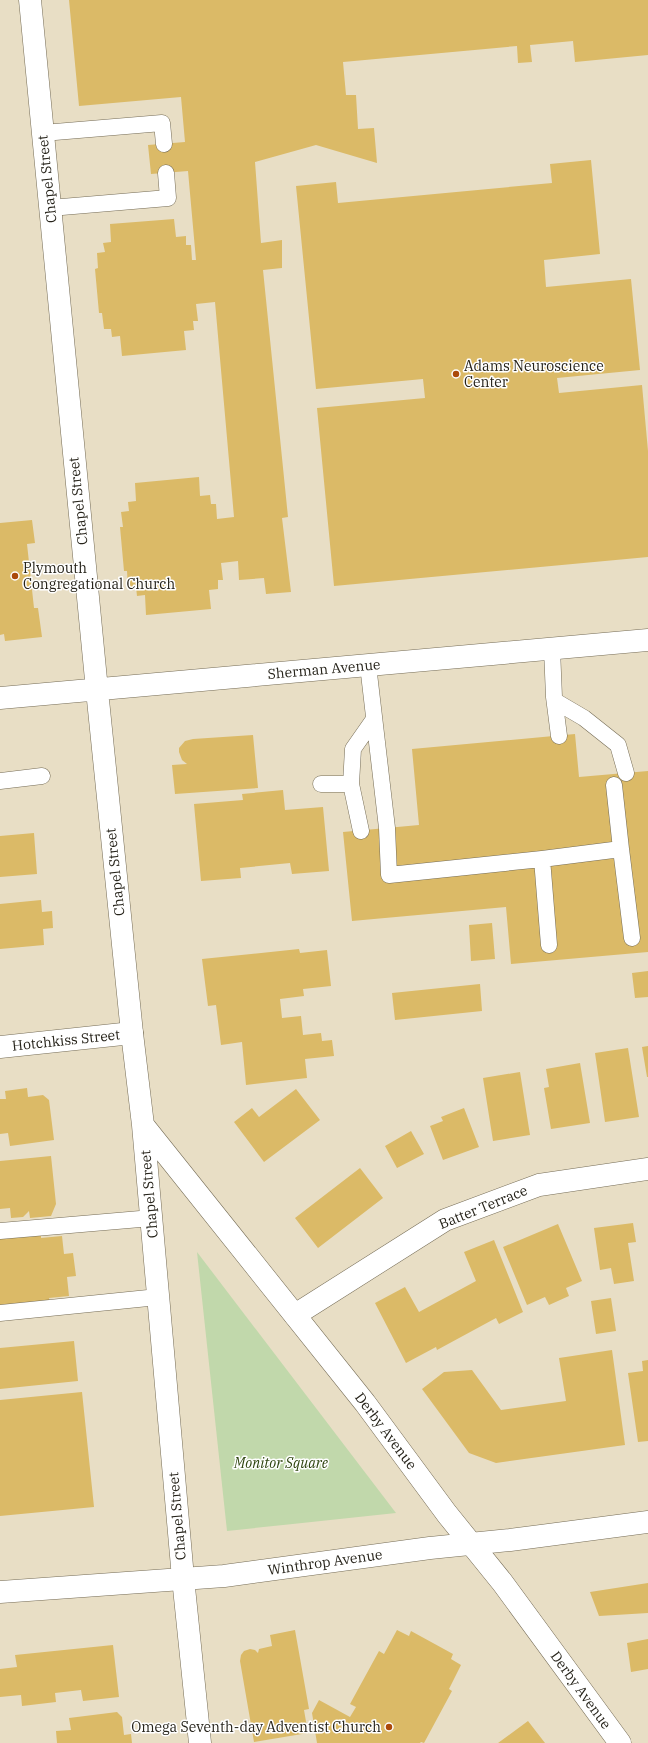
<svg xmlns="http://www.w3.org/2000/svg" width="648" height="1743" viewBox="0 0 648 1743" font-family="'IBM Plex Serif',serif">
<rect width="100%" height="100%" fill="#e8dec5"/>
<path fill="#c1d8ab" d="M 197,1252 L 396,1513 L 227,1531 Z"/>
<path fill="#dbba67" d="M 69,0 L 648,0 L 648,55 L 575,62 L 573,41 L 530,45 L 532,62 L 518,63 L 517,46 L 343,62 L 346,95 L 356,95 L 358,129 L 374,128 L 377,163 L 316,145 L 255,162 L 261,243 L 282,240 L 282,268 L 263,270 L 288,517 L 282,518 L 291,592 L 266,594 L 264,578 L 239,580 L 238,561 L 221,563 L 223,580 L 218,580 L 218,589 L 209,590 L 211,609 L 146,615 L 145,595 L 137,596 L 136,587 L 128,588 L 127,571 L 124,571 L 120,527 L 123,527 L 121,512 L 129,511 L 128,502 L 136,501 L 135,483 L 199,477 L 200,496 L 210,495 L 211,504 L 216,504 L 217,519 L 234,517 L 215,302 L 196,304 L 198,321 L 193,321 L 194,330 L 184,331 L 186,350 L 122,356 L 120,336 L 112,337 L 111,329 L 104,329 L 102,313 L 99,313 L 95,269 L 98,268 L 97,253 L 105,252 L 103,243 L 111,242 L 110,224 L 174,219 L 176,237 L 186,236 L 186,245 L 191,245 L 192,260 L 196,260 L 188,171 L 151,174 L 148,145 L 185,142 L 181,97 L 79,106 Z
M 591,160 L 600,254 L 544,260 L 546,287 L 631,279 L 640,370 L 557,378 L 559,393 L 642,385 L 648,451 L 648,557 L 334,586 L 317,408 L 425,398 L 423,379 L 316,389 L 296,186 L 336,182 L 338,203 L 552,183 L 550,164 Z
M 32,520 L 35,543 L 27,544 L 34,608 L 38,608 L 42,637 L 5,641 L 4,634 L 0,635 L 0,523 Z
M 575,734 L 579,777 L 648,771 L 648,952 L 511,964 L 506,907 L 352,921 L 343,832 L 419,825 L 412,749 Z
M 253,735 L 258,788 L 175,794 L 172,765 L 187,764 L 182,760 L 179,752 L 179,748 L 185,741 L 193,739 Z
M 283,790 L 285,810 L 323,807 L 329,871 L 292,874 L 290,863 L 240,868 L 241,878 L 201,881 L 194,804 L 243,800 L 242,794 Z
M 34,833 L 37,874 L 0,877 L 0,836 Z
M 41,900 L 42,912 L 52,911 L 53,928 L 43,929 L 44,945 L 0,949 L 0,904 Z
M 492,923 L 495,959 L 471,961 L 469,925 Z
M 299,949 L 300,953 L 327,950 L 331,986 L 303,989 L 304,996 L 280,999 L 282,1018 L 301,1016 L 303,1035 L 321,1033 L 322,1041 L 332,1040 L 334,1056 L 305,1059 L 307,1078 L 246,1085 L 242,1042 L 221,1045 L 216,1005 L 208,1006 L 202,959 Z
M 648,971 L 648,997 L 635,998 L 632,973 Z
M 480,984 L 482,1011 L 395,1020 L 392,993 Z
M 648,1046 L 648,1077 L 647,1077 L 642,1047 Z
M 628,1048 L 639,1117 L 605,1122 L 595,1053 Z
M 580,1063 L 590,1123 L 551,1129 L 544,1088 L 549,1087 L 546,1069 Z
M 520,1072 L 530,1135 L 493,1141 L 483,1078 Z
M 27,1088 L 28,1097 L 43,1095 L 49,1100 L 54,1140 L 10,1146 L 8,1133 L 0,1134 L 0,1099 L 6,1099 L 5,1091 Z
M 296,1089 L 320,1120 L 264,1162 L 234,1122 L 252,1108 L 259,1117 Z
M 464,1108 L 479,1147 L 443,1160 L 430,1126 L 443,1121 L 441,1117 Z
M 411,1131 L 424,1154 L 397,1168 L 385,1146 Z
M 51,1156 L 56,1204 L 51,1216 L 30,1218 L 29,1211 L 23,1217 L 11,1218 L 10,1208 L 0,1209 L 0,1161 Z
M 360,1168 L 383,1198 L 318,1248 L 295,1218 Z
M 633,1223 L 636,1242 L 628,1243 L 634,1281 L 614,1284 L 611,1268 L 600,1270 L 594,1228 Z
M 558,1224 L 582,1281 L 566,1288 L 569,1296 L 549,1305 L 545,1297 L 527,1305 L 503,1247 Z
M 41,1233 L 41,1238 L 62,1236 L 64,1254 L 73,1253 L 76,1276 L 67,1277 L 69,1296 L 49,1298 L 50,1303 L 0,1308 L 0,1237 Z
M 494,1240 L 523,1312 L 499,1324 L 496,1318 L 437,1350 L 436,1347 L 406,1363 L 375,1303 L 405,1287 L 419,1312 L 476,1281 L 464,1252 Z
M 611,1298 L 616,1331 L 596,1334 L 591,1301 Z
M 74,1341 L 78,1381 L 0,1389 L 0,1348 Z
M 612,1350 L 625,1445 L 496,1463 L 469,1453 L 422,1389 L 444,1372 L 472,1370 L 501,1410 L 566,1401 L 559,1358 Z
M 648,1360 L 648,1441 L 638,1442 L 628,1373 L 643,1371 L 642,1361 Z
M 82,1392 L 94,1507 L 0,1516 L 0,1400 Z
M 648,1583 L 648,1613 L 599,1616 L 590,1592 Z
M 295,1630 L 309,1709 L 304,1710 L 308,1733 L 254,1742 L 240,1661 L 241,1655 L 244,1651 L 250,1649 L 255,1650 L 258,1653 L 259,1649 L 272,1646 L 270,1635 Z
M 397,1630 L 409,1636 L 411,1631 L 453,1654 L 451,1659 L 461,1665 L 449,1689 L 452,1691 L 424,1743 L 421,1742 L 420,1743 L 317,1743 L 312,1713 L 319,1700 L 350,1717 L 356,1707 L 350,1704 L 379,1651 L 384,1654 Z
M 648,1639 L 648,1669 L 631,1672 L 627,1643 Z
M 113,1645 L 119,1697 L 83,1701 L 81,1690 L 55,1693 L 56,1702 L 22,1706 L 21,1695 L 0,1697 L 0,1669 L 17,1667 L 15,1655 Z
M 117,1712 L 122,1717 L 124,1735 L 131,1734 L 132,1743 L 57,1743 L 56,1731 L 71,1730 L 69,1718 Z
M 528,1721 L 545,1743 L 498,1743 Z"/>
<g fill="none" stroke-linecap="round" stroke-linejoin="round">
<defs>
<path id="lane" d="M 43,133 L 162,123 L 164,144
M 50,208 L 168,198 L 166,173
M 552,649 L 554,697 L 559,736
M 368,665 L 387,828 L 389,875 L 542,859 L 621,849 L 614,785
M 555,701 L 584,718 L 618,745 L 626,773
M 0,781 L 42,776
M 321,784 L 351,784 L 361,831
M 351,784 L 353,749 L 374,719
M 621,849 L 632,938
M 542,859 L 549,945
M 0,1231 L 152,1218
M 0,1313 L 158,1297"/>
<path id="street" d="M 0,1047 L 132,1033
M 295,1315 L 445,1220 L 539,1185 L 648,1169
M 0,1592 L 224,1576 L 430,1548 L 510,1540 L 648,1522"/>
<path id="secondary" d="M 30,0 L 97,690 L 132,1033 L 143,1125 L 183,1578 L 200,1743
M 0,698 L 648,640
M 143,1125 L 365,1403 L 447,1514 L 502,1582 L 620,1743"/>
</defs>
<use href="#lane" stroke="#756c56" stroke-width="17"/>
<use href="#street" stroke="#756c56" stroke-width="23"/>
<use href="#secondary" stroke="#756c56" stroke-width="23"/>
<use href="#lane" stroke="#fff" stroke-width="16"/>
<use href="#street" stroke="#fff" stroke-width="22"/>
<use href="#secondary" stroke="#fff" stroke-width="22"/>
</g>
<g fill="#ab490a" stroke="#fff" stroke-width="1.5">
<circle cx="456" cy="374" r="4"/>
<circle cx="15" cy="576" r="4"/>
<circle cx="389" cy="1727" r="4"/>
</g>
<g text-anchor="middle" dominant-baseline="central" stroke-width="3" stroke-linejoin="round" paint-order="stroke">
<g font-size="14" fill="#26231a" stroke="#fff">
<text transform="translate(47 179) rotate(-96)">Chapel Street</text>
<text transform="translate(78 501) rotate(-96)">Chapel Street</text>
<text transform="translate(324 669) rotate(-5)">Sherman Avenue</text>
<text transform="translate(115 872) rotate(-96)">Chapel Street</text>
<text transform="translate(66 1040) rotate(-6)">Hotchkiss Street</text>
<text transform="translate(149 1194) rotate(-95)">Chapel Street</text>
<text transform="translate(483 1207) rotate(-22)">Batter Terrace</text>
<text transform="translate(386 1431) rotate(53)">Derby Avenue</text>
<text transform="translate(177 1516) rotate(-95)">Chapel Street</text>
<text transform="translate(325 1562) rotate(-8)">Winthrop Avenue</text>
<text transform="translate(581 1690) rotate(54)">Derby Avenue</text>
</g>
<g font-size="14" fill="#26231a" stroke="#fff" text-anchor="start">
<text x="464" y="366">Adams Neuroscience<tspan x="464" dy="16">Center</tspan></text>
<text x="23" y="568">Plymouth<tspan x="23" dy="16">Congregational Church</tspan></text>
<text x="381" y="1727" text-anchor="end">Omega Seventh-day Adventist Church</text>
</g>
<g font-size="14" font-style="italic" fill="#2e450f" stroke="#fff">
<text x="281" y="1463">Monitor Square</text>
</g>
</g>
</svg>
